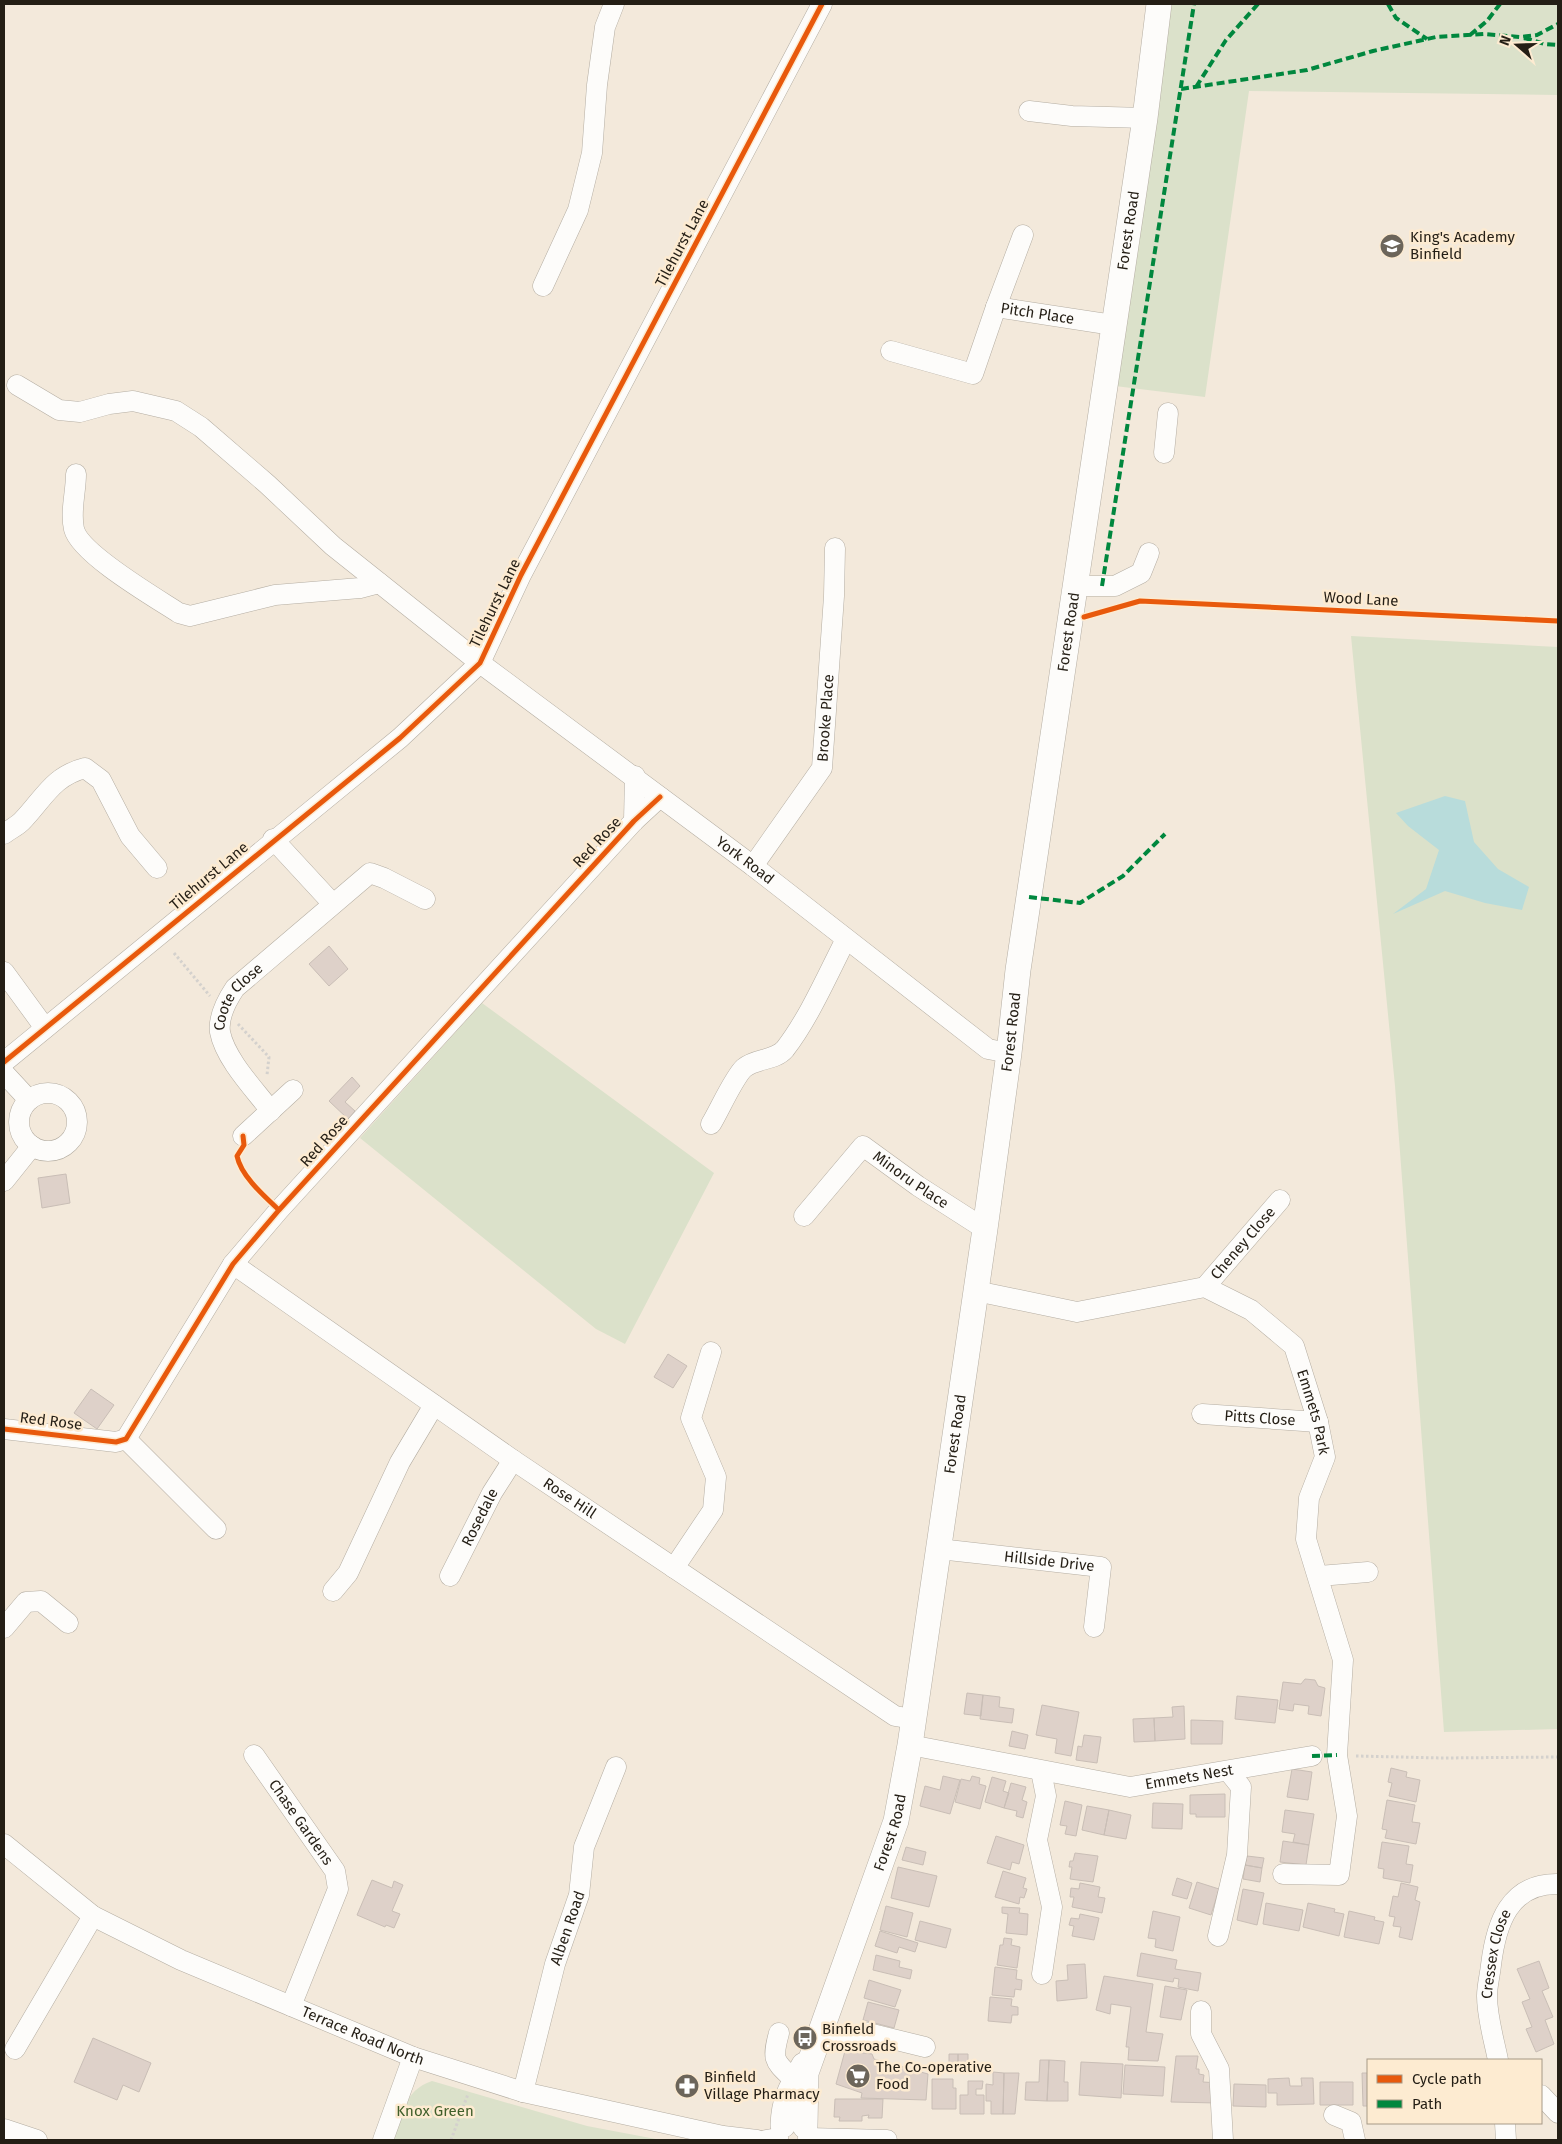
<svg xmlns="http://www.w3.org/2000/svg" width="1562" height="2144" viewBox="0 0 1562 2144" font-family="'Fira Sans',sans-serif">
<rect width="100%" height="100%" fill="#f3e9db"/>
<path fill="#dbe1ca" d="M 1166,4 L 1558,4 L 1558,95 L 1249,91 L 1205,397 L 1115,386 Z
M 1351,636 L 1558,647 L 1558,1729 L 1444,1732 L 1395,1086 Z
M 482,1003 L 714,1173 L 625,1344 L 596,1329 L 360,1138 Z
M 432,2081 L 587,2126 L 661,2140 L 394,2140 C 403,2114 403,2091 432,2081 Z"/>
<path fill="#b8dcdb" d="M 1445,796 L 1465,801 L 1474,842 L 1498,869 L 1529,887 L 1522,910 L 1485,903 L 1445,891 L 1393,914 L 1426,889 L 1439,850 L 1408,826 L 1396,813 Z"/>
<path fill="#ded1c9" stroke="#c9beb6" d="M 329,946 L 348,969 L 329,986 L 309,964 Z
M 352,1077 L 360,1086 L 345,1102 L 355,1111 L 348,1119 L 329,1101 Z
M 66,1174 L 70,1203 L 42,1208 L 38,1178 Z
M 668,1354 L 687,1366 L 673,1388 L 654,1377 Z
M 91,1389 L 114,1405 L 97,1429 L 74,1413 Z
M 1305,1679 L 1315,1680 L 1318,1686 L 1325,1688 L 1321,1716 L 1308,1714 L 1309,1706 L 1294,1704 L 1293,1711 L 1279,1709 L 1283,1682 L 1301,1684 Z
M 967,1693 L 983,1695 L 981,1716 L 964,1714 Z
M 983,1695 L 1000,1697 L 999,1707 L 1014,1709 L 1012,1723 L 980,1719 Z
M 1237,1696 L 1278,1700 L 1275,1723 L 1235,1719 Z
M 1042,1705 L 1079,1712 L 1071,1756 L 1055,1753 L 1057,1739 L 1036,1735 Z
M 1184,1706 L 1185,1739 L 1155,1741 L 1154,1718 L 1173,1717 L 1172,1707 Z
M 1154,1718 L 1155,1741 L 1134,1742 L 1133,1719 Z
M 1191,1720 L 1223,1721 L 1222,1744 L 1191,1744 Z
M 1012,1731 L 1028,1735 L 1025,1749 L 1009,1746 Z
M 1084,1735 L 1101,1737 L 1097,1763 L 1076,1760 L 1078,1746 L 1082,1747 Z
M 1391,1768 L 1407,1772 L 1406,1777 L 1420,1780 L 1416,1802 L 1389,1796 L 1392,1783 L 1388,1782 Z
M 1292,1769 L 1312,1772 L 1308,1800 L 1287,1797 Z
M 943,1776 L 960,1780 L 950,1814 L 920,1806 L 925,1786 L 940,1790 Z
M 972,1776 L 980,1778 L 979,1784 L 986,1786 L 980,1809 L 955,1802 L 961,1779 L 970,1781 Z
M 992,1777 L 1006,1781 L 1003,1791 L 1009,1793 L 1004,1808 L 985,1802 Z
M 1011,1783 L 1026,1787 L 1022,1800 L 1027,1802 L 1023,1818 L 1016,1816 L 1017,1811 L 1004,1808 Z
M 1225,1794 L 1225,1817 L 1196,1817 L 1196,1814 L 1190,1814 L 1190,1795 Z
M 1387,1800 L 1415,1805 L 1412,1822 L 1420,1823 L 1416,1844 L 1385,1838 L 1387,1830 L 1382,1829 Z
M 1065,1801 L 1082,1805 L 1076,1836 L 1065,1834 L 1067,1826 L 1060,1825 Z
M 1153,1803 L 1183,1804 L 1182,1829 L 1152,1828 Z
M 1087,1806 L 1109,1810 L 1104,1835 L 1082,1830 Z
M 1109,1810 L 1131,1815 L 1126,1839 L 1104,1835 Z
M 1285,1810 L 1314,1814 L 1309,1845 L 1293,1842 L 1295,1834 L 1282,1832 Z
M 996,1836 L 1024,1845 L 1019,1864 L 1012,1862 L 1010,1870 L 987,1863 Z
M 1283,1841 L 1309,1845 L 1306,1865 L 1280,1862 Z
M 1382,1842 L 1409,1846 L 1406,1864 L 1413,1865 L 1410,1883 L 1383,1878 L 1384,1869 L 1378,1868 Z
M 906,1847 L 926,1852 L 923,1865 L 902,1860 Z
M 1075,1853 L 1098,1856 L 1093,1882 L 1070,1879 L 1072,1867 L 1069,1867 L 1070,1861 L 1073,1861 Z
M 1247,1856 L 1264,1858 L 1262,1868 L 1245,1865 Z
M 1245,1865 L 1262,1868 L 1260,1882 L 1243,1879 Z
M 898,1867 L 937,1876 L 929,1907 L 891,1898 Z
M 1003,1871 L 1026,1878 L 1023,1888 L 1027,1889 L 1024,1898 L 1020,1897 L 1019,1904 L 995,1897 Z
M 1177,1878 L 1192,1883 L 1187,1899 L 1172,1895 Z
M 372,1880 L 392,1888 L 394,1881 L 403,1885 L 392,1911 L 400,1914 L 394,1928 L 386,1925 L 385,1927 L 357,1915 Z
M 1197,1882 L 1219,1889 L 1211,1915 L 1189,1908 Z
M 1080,1883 L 1100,1887 L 1098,1897 L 1105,1898 L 1102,1913 L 1072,1907 L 1074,1897 L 1070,1897 L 1071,1888 L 1079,1889 Z
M 1401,1883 L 1418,1887 L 1415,1900 L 1420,1902 L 1412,1940 L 1399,1937 L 1401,1927 L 1393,1926 L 1395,1917 L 1389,1916 L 1393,1896 L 1398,1897 Z
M 1243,1889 L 1264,1893 L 1257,1925 L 1237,1920 Z
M 1266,1903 L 1303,1910 L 1299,1931 L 1263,1924 Z
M 1308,1903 L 1335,1909 L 1334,1912 L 1344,1914 L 1339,1936 L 1303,1927 Z
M 886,1906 L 913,1913 L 907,1937 L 880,1930 Z
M 1002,1907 L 1020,1908 L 1019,1913 L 1028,1914 L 1027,1935 L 1006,1933 L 1008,1914 L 1002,1913 Z
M 1153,1911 L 1180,1917 L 1173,1951 L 1155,1947 L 1156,1939 L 1148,1938 Z
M 1349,1911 L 1375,1917 L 1374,1920 L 1384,1922 L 1379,1944 L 1344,1937 Z
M 1080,1914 L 1099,1918 L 1094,1940 L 1072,1936 L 1074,1926 L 1069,1925 L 1071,1918 L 1079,1919 Z
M 920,1921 L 951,1929 L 946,1948 L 915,1940 Z
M 880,1931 L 918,1943 L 915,1952 L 899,1947 L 897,1953 L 875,1946 Z
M 1004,1938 L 1012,1939 L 1011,1945 L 1020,1947 L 1017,1968 L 997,1965 L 1000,1945 L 1003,1945 Z
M 1141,1953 L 1177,1960 L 1175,1969 L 1201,1973 L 1198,1991 L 1178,1987 L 1179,1979 L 1174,1978 L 1173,1982 L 1137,1976 Z
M 876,1955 L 900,1961 L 899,1967 L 912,1970 L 910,1979 L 873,1970 Z
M 1539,1961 L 1549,1988 L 1542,1991 L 1553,2017 L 1545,2020 L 1554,2044 L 1536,2052 L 1526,2029 L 1532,2027 L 1522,2002 L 1530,1999 L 1517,1969 Z
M 1085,1964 L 1087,1998 L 1057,2001 L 1056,1981 L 1068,1980 L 1067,1965 Z
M 995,1967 L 1017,1970 L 1016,1979 L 1022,1980 L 1021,1990 L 1015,1989 L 1014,1997 L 992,1995 Z
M 1104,1976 L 1153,1984 L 1146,2032 L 1163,2034 L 1158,2061 L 1128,2060 L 1129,2047 L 1126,2047 L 1131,2007 L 1111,2004 L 1110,2014 L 1096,2010 Z
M 869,1980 L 901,1990 L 895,2007 L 864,1998 Z
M 1165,1986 L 1187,1990 L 1181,2020 L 1160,2017 Z
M 990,1997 L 1012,1999 L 1011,2006 L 1018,2007 L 1018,2015 L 1012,2015 L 1011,2023 L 988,2021 Z
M 868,2002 L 899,2010 L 894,2028 L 863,2020 Z
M 93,2038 L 151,2063 L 139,2092 L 123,2085 L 117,2100 L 74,2082 Z
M 845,2051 L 872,2054 L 874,2059 L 928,2074 L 926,2100 L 861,2098 L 862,2093 L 836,2084 Z
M 949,2054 L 958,2054 L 958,2069 L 949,2069 Z
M 958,2054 L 968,2054 L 968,2069 L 958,2069 Z
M 1176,2056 L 1198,2056 L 1196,2069 L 1199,2069 L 1199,2074 L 1204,2075 L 1203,2082 L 1219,2083 L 1217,2103 L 1171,2102 Z
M 1040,2060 L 1049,2060 L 1047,2101 L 1025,2100 L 1026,2082 L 1039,2082 Z
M 1049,2060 L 1065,2061 L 1064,2082 L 1068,2082 L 1068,2101 L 1047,2101 Z
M 1081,2062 L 1123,2064 L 1121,2098 L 1079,2095 Z
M 1125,2065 L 1165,2067 L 1163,2096 L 1123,2094 Z
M 993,2072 L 1004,2073 L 1003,2114 L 991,2114 L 991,2101 L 986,2101 L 986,2084 L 993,2085 Z
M 1004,2073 L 1019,2073 L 1015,2114 L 1003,2114 Z
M 1362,2073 L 1368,2073 L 1368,2106 L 1363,2106 Z
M 1289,2078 L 1290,2086 L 1302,2086 L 1301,2078 L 1313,2078 L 1314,2104 L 1277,2105 L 1277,2093 L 1268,2093 L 1268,2079 Z
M 932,2079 L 953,2079 L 953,2088 L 956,2088 L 956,2109 L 932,2109 Z
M 968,2081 L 983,2081 L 982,2089 L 976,2089 L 976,2095 L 984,2095 L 984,2114 L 960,2114 L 960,2095 L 968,2095 Z
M 1320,2082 L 1353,2082 L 1353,2105 L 1320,2105 Z
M 1234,2084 L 1266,2085 L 1266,2107 L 1233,2106 Z
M 835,2099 L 883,2099 L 882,2118 L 868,2118 L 869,2115 L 862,2116 L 862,2121 L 839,2121 L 840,2117 L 834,2117 Z"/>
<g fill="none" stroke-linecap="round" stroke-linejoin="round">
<defs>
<g id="minor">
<path d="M 1029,111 L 1072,116 L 1145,118"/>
<path d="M 543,286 L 578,210 L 592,153 L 597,85 L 605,27 L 614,4"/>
<path d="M 996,307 L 1023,235"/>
<path id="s1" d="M 891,351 L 973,374 L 996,307 L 1113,325"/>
<path id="s2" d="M 17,385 L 59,410 L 80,412 L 109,404 L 133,401 L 176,411 L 201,427 L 267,484 L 333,546 L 480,663 L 753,866 L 988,1049 L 1009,1053"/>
<path d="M 1164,453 L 1168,413"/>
<path d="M 76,474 C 76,492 70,511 74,529 C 80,554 156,598 179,613 L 190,616 L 275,595 L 360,588 L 379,583"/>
<path d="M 1075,586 L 1115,586 L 1141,573 L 1149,553"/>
<path d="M 634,821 L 635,776"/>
<path d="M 4,834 C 10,829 18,826 23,820 C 44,798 53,776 85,768 L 101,780 L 130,836 L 157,868"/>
<path d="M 273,839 L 333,904"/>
<path id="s3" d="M 753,866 L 822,768 L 834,596 L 835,548"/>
<path d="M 4,972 L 45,1028"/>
<path d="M 4,1062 L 400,738 L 480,663 L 521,575 L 822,4"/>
<path d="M 4,1073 L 29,1100"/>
<circle cx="48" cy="1122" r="29"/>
<path id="s4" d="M 271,1111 C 255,1090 225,1059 220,1032 C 218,1017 227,1000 235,988 L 370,873 L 384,878 L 425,899"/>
<path d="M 711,1124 C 719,1111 734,1077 744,1068 C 756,1058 775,1061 785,1049 C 809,1018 828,974 846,939"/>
<path d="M 243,1136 L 293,1090"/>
<path d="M 4,1181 L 32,1146"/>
<path id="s5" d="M 804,1216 L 863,1146 L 918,1186 L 985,1229"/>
<path id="s6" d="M 233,1264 L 513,1460 L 895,1716 L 913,1719"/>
<path id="s7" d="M 1205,1287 L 1280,1200"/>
<path id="s8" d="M 976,1291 L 1077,1312 L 1205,1287 L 1251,1310 L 1294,1346 L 1318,1422 L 1325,1457 L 1309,1498 L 1306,1539 L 1343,1660 L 1337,1755 L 1347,1816 L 1339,1875 L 1283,1874"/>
<path id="s9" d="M 1202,1414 L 1318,1422"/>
<path d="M 4,1429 L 116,1442 L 126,1439 L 233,1264 L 279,1210 L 634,821 L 660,797"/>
<path d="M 126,1439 L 216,1529"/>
<path id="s10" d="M 939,1549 L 1101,1567 L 1094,1627"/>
<path d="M 674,1568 L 713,1510 L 716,1477 L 691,1418 L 711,1352"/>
<path id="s11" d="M 450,1576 L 492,1493 L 513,1460"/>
<path d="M 1319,1576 L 1368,1572"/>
<path d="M 333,1591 L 348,1573 L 400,1462 L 434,1405"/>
<path d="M 4,1628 L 26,1602 L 41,1601 L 68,1623"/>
<path id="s12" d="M 910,1745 L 1130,1787 L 1312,1756"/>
<path id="s13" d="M 254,1755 L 335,1871 L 338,1889 L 291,2006"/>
<path d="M 1041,1771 L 1046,1796 L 1037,1840 L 1052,1907 L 1042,1974"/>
<path id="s14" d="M 4,1844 L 93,1916 L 181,1960 L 413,2057 L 523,2092 L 723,2136 L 757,2140"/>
<path d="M 1218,1936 L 1237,1855 L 1241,1787 L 1229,1772"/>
<path d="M 1201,2011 L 1201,2034 L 1219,2069 L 1223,2140"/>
<path d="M 779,2033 C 771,2062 775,2061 795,2081"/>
<path d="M 818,2036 L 849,2040 L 868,2033 L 925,2047"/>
<path d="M 15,2049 L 93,1916"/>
<path id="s15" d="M 1498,2060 C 1494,2040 1487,2017 1487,1996 C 1487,1986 1490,1975 1491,1965 C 1496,1924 1509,1883 1558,1884"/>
<path id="s16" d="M 523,2092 L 555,1964 L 579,1895 L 584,1847 L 616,1767"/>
<path d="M 1541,2095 L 1558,2113"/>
<path d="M 1334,2115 L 1351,2122 L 1355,2140"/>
<path d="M 1505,2123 L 1506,2140"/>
<path d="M 4,2129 L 37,2140"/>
<path d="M 808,2138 L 887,2140"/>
<path d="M 383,2140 L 413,2057"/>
<path d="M 766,2140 L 778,2138"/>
</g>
<g id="major">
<path d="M 783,2125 C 784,2099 791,2088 804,2065"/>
<path id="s17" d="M 805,2126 L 806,2073 L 896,1821 L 910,1745 L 985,1229 L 1009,1053 L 1018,970 L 1145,118 L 1159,4"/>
</g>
</defs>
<use href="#minor" stroke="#b4ada2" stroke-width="21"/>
<use href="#major" stroke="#b4ada2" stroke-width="26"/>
<path stroke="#d4d1cd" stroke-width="3" stroke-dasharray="2.5 2.5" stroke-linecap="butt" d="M 174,953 L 210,996
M 238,1024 L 269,1057 L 267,1075
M 1356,1756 L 1442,1758 L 1558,1757
M 451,2140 L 468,2094"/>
<use href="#minor" stroke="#fdfcfa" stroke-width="20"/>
<use href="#major" stroke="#fdfcfa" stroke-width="25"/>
<path stroke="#00873e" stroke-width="4" stroke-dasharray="8 4" stroke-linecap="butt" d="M 1388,4 L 1396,18 L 1427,39
M 1470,35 L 1487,21 L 1500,4
M 1524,38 L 1545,44 L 1558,45
M 1196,87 L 1226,40 L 1258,4
M 1181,89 L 1307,70 L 1373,51 L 1436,37 L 1484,34 L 1520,37 L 1537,35 L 1558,24
M 1102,586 L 1194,4
M 1029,897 L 1080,903 L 1123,876 L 1165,834
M 1312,1756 L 1337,1755"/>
<defs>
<path id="cycleway" d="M 1084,617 L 1140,601 L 1558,621
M 4,1062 L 400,738 L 480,663 L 521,575 L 822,4
M 243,1136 L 244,1145 L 237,1156 C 241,1176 264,1196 279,1210
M 4,1429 L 116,1442 L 126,1439 L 233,1264 L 279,1210 L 634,821 L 660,797"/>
</defs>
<use href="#cycleway" stroke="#fdebd1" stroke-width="8"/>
<use href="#cycleway" stroke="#e8590c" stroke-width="5"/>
</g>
<defs>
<symbol id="school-disc" viewBox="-11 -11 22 22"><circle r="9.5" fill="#6c655a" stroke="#fdebd1"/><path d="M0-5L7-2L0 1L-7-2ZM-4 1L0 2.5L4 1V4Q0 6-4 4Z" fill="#fff"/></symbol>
<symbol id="bus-disc" viewBox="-11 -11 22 22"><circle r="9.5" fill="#6c655a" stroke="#fdebd1"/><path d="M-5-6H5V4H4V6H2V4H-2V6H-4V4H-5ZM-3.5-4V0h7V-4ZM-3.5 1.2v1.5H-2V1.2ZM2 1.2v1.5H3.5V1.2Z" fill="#fff"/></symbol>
<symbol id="supermarket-disc" viewBox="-11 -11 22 22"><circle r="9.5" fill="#6c655a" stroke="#fdebd1"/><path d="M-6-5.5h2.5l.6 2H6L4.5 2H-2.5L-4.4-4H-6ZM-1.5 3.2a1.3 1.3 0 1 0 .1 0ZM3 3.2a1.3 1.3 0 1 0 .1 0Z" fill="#fff"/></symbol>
<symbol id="pharmacy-disc" viewBox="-11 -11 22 22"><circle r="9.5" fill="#6c655a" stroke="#fdebd1"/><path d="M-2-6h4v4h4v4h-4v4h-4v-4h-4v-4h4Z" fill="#fff"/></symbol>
</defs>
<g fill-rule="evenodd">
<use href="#school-disc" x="1378" y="232" width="28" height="28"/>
<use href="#bus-disc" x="791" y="2024" width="28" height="28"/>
<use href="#supermarket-disc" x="844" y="2062" width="28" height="28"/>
<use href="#pharmacy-disc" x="673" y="2072" width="28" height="28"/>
</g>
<g text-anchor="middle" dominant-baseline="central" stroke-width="5" stroke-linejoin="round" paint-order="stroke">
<g font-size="15" fill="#241e15" stroke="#fdebd1">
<text stroke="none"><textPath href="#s17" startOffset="1928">Forest Road</textPath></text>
<text transform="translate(682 243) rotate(-62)">Tilehurst Lane</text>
<text stroke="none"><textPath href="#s1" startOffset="198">Pitch Place</textPath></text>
<text transform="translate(1361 599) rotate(3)">Wood Lane</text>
<text transform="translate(495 603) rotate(-64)">Tilehurst Lane</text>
<text stroke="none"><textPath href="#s17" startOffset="1522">Forest Road</textPath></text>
<text stroke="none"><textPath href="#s3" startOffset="170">Brooke Place</textPath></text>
<text transform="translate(597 842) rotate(-47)">Red Rose</text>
<text stroke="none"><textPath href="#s2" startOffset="894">York Road</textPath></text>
<text transform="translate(209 876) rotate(-40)">Tilehurst Lane</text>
<text stroke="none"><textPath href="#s4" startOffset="136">Coote Close</textPath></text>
<text stroke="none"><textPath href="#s17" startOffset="1118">Forest Road</textPath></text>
<text transform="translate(324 1141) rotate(-48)">Red Rose</text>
<text stroke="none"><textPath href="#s5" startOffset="150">Minoru Place</textPath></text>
<text stroke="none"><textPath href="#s7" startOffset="58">Cheney Close</textPath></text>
<text stroke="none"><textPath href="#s8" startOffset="410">Emmets Park</textPath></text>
<text stroke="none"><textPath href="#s9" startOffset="58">Pitts Close</textPath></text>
<text transform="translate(51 1421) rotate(7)">Red Rose</text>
<text stroke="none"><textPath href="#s17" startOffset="712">Forest Road</textPath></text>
<text stroke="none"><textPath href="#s6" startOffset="410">Rose Hill</textPath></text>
<text stroke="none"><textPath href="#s11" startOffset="66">Rosedale</textPath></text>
<text stroke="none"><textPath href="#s10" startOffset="111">Hillside Drive</textPath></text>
<text stroke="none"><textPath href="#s12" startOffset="284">Emmets Nest</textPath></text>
<text stroke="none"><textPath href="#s13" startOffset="82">Chase Gardens</textPath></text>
<text stroke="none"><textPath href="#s17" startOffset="308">Forest Road</textPath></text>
<text stroke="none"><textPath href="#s16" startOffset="170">Alben Road</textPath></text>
<text stroke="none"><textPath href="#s15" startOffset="108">Cressex Close</textPath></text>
<text stroke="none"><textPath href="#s14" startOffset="410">Terrace Road North</textPath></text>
</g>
<g font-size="15" fill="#241e15" stroke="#fdebd1" text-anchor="start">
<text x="1410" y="237">King's Academy<tspan x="1410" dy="17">Binfield</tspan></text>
<text x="822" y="2029">Binfield<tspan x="822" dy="17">Crossroads</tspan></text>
<text x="876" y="2067">The Co-operative<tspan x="876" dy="17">Food</tspan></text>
<text x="704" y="2077">Binfield<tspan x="704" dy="17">Village Pharmacy</tspan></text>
</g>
<g font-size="15" fill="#405f2a" stroke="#fdebd1">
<text x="435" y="2111">Knox Green</text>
</g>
</g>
<rect width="1562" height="2144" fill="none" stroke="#241e15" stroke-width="10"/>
<rect x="1367" y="2059" width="175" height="65" fill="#fdebd1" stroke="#a69986"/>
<rect x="1377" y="2075" width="25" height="8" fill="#e8590c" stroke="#a69986"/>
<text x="1412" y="2084" font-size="15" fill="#241e15">Cycle path</text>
<rect x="1377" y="2100" width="25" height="8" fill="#00873e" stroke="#a69986"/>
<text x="1412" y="2109" font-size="15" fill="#241e15">Path</text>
<g transform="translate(1517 45) rotate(290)" stroke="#fdebd1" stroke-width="4" paint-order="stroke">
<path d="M0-4L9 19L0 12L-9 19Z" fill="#241e15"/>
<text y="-8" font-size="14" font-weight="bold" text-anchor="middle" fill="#241e15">N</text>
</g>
</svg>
